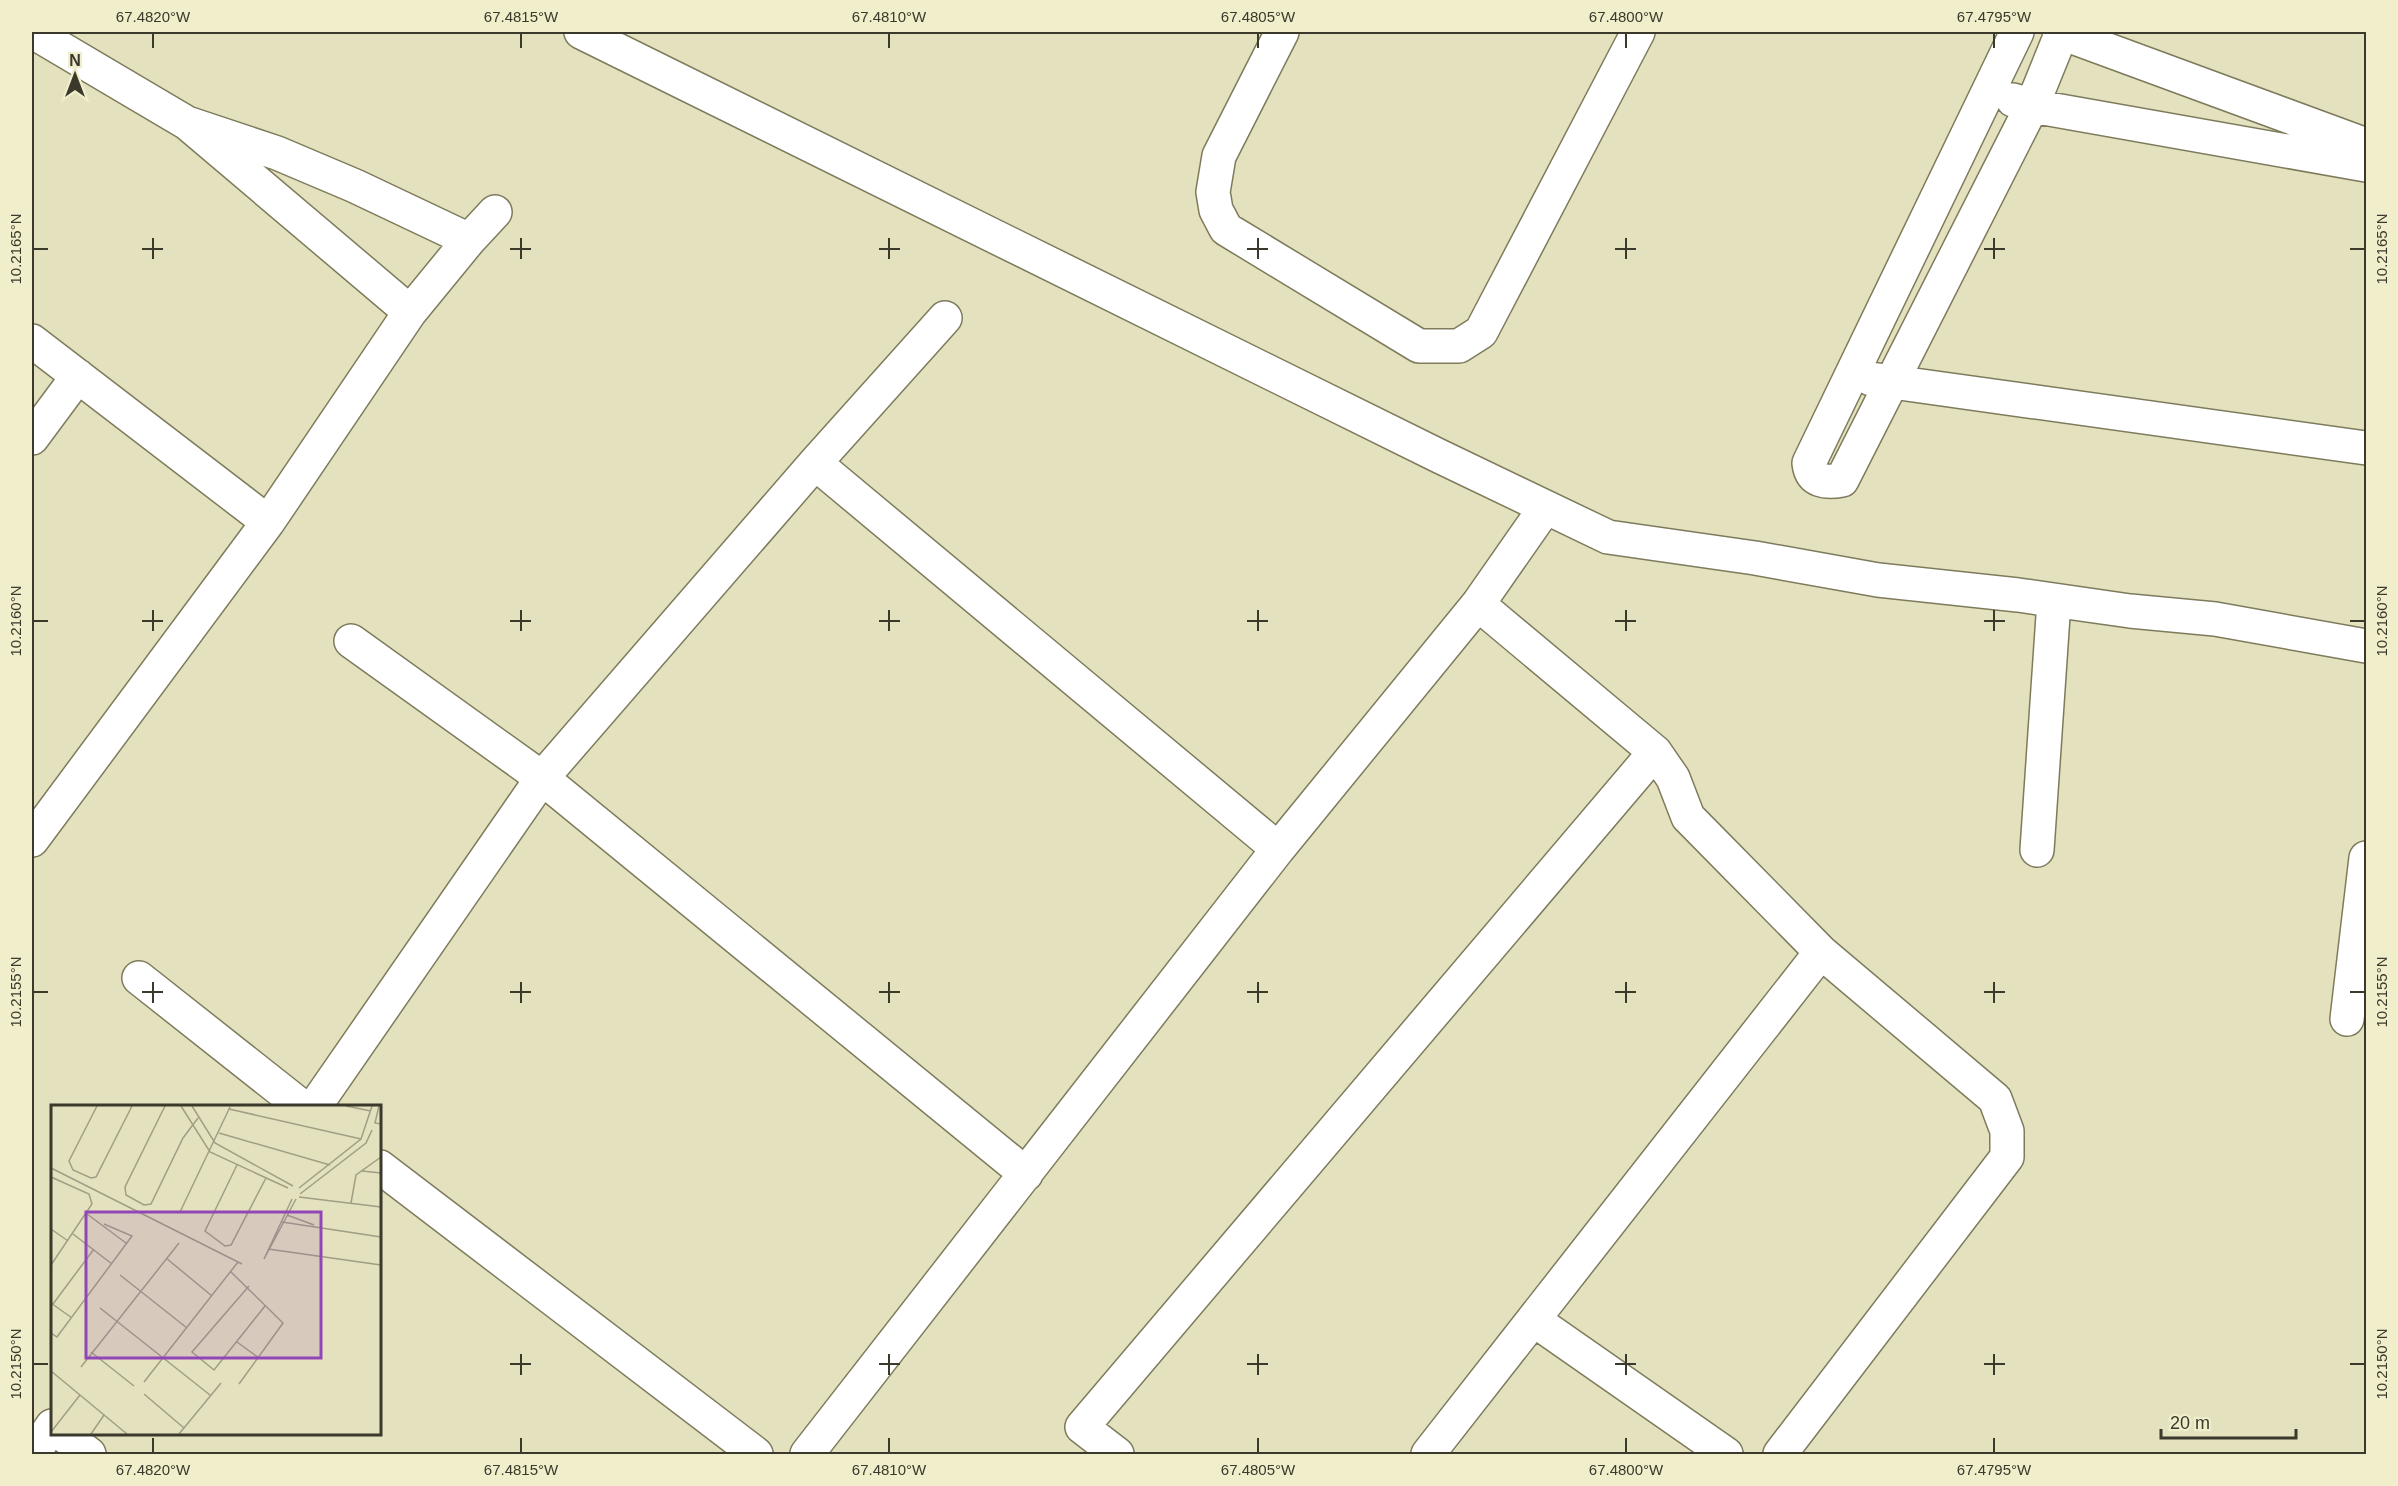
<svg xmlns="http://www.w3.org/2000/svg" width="2398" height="1486" viewBox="0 0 2398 1486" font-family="Helvetica,sans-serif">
<rect width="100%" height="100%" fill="#e4e1bf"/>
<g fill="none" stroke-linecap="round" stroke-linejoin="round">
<defs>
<path id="minor" d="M 33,32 L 187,123 L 410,312
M 581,32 L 1439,456 L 1608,537 L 1755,558 L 1878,580 L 2018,595 L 2130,611 L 2215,619 L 2366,646
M 1282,32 L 1219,156 L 1213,192 L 1216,210 L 1226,229 L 1419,346 L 1459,346 L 1481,332 L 1638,32
M 2017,32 L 1809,463 C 1811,482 1826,483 1842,480 L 2032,106 L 2062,32
M 2059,32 L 2366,145
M 2013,100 L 2032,106 L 2366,165
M 469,240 L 495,212
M 32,341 L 268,522
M 1871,379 L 2366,448
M 32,438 L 78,376
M 815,463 L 1278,849
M 1478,604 L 1655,752 L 1673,778 L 1688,817 L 1821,952 L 1995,1099 L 2007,1131 L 2007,1157 L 1780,1454
M 351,641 L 542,778 L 1026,1174
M 32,840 L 268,522 L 410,312 L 469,240 L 355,186 L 277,153 L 187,123
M 2037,850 L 2054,601
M 139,978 L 301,1106
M 2347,1019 L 2366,858
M 315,1106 L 542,778 L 815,463 L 945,318
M 380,1167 L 756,1454
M 1534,1320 L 1726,1454
M 62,1434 L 89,1454
M 33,1454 L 52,1426
M 807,1454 L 1278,849 L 1478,604 L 1545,508
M 1117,1454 L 1082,1427 L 1655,752
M 1428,1454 L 1821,952"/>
</defs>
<use href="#minor" stroke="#7e7b5c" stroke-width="36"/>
<use href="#minor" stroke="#fff" stroke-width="33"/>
</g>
<path fill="none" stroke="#3b392c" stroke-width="2" d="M 153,33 L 153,48M 521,33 L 521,48M 889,33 L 889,48M 1258,33 L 1258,48M 1626,33 L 1626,48M 1994,33 L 1994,48M 153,238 L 153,259M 521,238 L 521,259M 889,238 L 889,259M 1258,238 L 1258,259M 1626,238 L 1626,259M 1994,238 L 1994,259M 33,249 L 48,249M 142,249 L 163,249M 510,249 L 531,249M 879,249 L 900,249M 1247,249 L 1268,249M 1615,249 L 1636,249M 1984,249 L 2005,249M 2350,249 L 2365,249M 153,610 L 153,631M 521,610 L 521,631M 889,610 L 889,631M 1258,610 L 1258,631M 1626,610 L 1626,631M 1994,610 L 1994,631M 33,621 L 48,621M 142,621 L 163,621M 510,621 L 531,621M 879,621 L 900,621M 1247,621 L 1268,621M 1615,621 L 1636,621M 1984,621 L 2005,621M 2350,621 L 2365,621M 153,982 L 153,1003M 521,982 L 521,1003M 889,982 L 889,1003M 1258,982 L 1258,1003M 1626,982 L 1626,1003M 1994,982 L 1994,1003M 33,992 L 48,992M 142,992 L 163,992M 510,992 L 531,992M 879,992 L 900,992M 1247,992 L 1268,992M 1615,992 L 1636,992M 1984,992 L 2005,992M 2350,992 L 2365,992M 521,1354 L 521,1375M 889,1354 L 889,1375M 1258,1354 L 1258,1375M 1626,1354 L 1626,1375M 1994,1354 L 1994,1375M 33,1364 L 48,1364M 510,1364 L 531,1364M 879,1364 L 900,1364M 1247,1364 L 1268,1364M 1615,1364 L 1636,1364M 1984,1364 L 2005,1364M 2350,1364 L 2365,1364M 153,1438 L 153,1453M 521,1438 L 521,1453M 889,1438 L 889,1453M 1258,1438 L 1258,1453M 1626,1438 L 1626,1453M 1994,1438 L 1994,1453"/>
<g transform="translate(51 1105)">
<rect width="330" height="330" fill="#e4e1bf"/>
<path fill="none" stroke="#a09e84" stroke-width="1.5" d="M 46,1 L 18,56 L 22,65 L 40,73 L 45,72 L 81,1M 114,1 L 74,82 L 75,90 L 93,100 L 100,99 L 132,33 L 147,13M 130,1 L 159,47 L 237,83M 141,1 L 164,38 L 242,81M 295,1 L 320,6M 328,1 L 324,18 L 330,19M 178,4 L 310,34M 168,28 L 279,60M 186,60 L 154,126 L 174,141 L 180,140 L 215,73M 0,63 L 191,159M 311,66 L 330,68M 0,72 L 38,89 L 41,99 L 0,160M 248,83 L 310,34 L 321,1M 249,89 L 315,38 L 321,25M 248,92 L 330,102M 241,94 L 213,154 L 245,94M 300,98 L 305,70 L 330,52M 129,107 L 179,2M 36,109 L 75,138M 236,110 L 263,120M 231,117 L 330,132M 0,124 L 17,136M 22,129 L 61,159M 217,144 L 330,160M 115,153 L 161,191M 180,167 L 232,218 L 188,279M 69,170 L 136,223M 198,181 L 141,247 L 163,265 L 214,201M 0,198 L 21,213M 2,199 L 43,144M 49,203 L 159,290M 0,228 L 6,232 L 81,131 L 53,119M 186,237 L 208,253M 40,247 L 83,281M 30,262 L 128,138M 0,266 L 76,329M 93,277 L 187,157M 93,289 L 133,323M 0,327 L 29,290M 40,329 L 53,310M 128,329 L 170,278"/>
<path fill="#9146b7" fill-opacity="0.15" stroke="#9146b7" stroke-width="3" d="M 35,107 L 270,107 L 270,253 L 35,253 Z"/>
<rect width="330" height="330" fill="none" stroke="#3b392c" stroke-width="3"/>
</g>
<rect width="2398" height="1486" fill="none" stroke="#f1eecb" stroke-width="66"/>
<g transform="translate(75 75)" stroke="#f1eecb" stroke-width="4.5" paint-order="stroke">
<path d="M0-4.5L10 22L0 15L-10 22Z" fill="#3b392c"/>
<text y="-9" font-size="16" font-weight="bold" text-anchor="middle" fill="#3b392c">N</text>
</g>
<path d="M2161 1429v9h135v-9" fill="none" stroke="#3b392c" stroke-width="3"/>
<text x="2170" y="1429" font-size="18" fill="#3b392c" stroke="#f1eecb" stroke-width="4.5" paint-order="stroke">20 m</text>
<rect x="33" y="33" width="2332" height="1420" fill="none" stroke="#3b392c" stroke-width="2"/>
<g font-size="15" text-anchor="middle" fill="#3b392c">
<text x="153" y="22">67.4820°W</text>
<text x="521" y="22">67.4815°W</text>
<text x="889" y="22">67.4810°W</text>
<text x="1258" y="22">67.4805°W</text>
<text x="1626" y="22">67.4800°W</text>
<text x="1994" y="22">67.4795°W</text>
<text transform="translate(16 249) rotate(-90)" y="5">10.2165°N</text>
<text transform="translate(2382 249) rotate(-90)" y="5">10.2165°N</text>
<text transform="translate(16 621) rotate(-90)" y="5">10.2160°N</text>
<text transform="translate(2382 621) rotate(-90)" y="5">10.2160°N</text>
<text transform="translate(16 992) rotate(-90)" y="5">10.2155°N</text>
<text transform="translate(2382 992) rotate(-90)" y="5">10.2155°N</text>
<text transform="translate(16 1364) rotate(-90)" y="5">10.2150°N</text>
<text transform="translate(2382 1364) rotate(-90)" y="5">10.2150°N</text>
<text x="153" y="1475">67.4820°W</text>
<text x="521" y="1475">67.4815°W</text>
<text x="889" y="1475">67.4810°W</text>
<text x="1258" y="1475">67.4805°W</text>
<text x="1626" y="1475">67.4800°W</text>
<text x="1994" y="1475">67.4795°W</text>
</g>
</svg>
